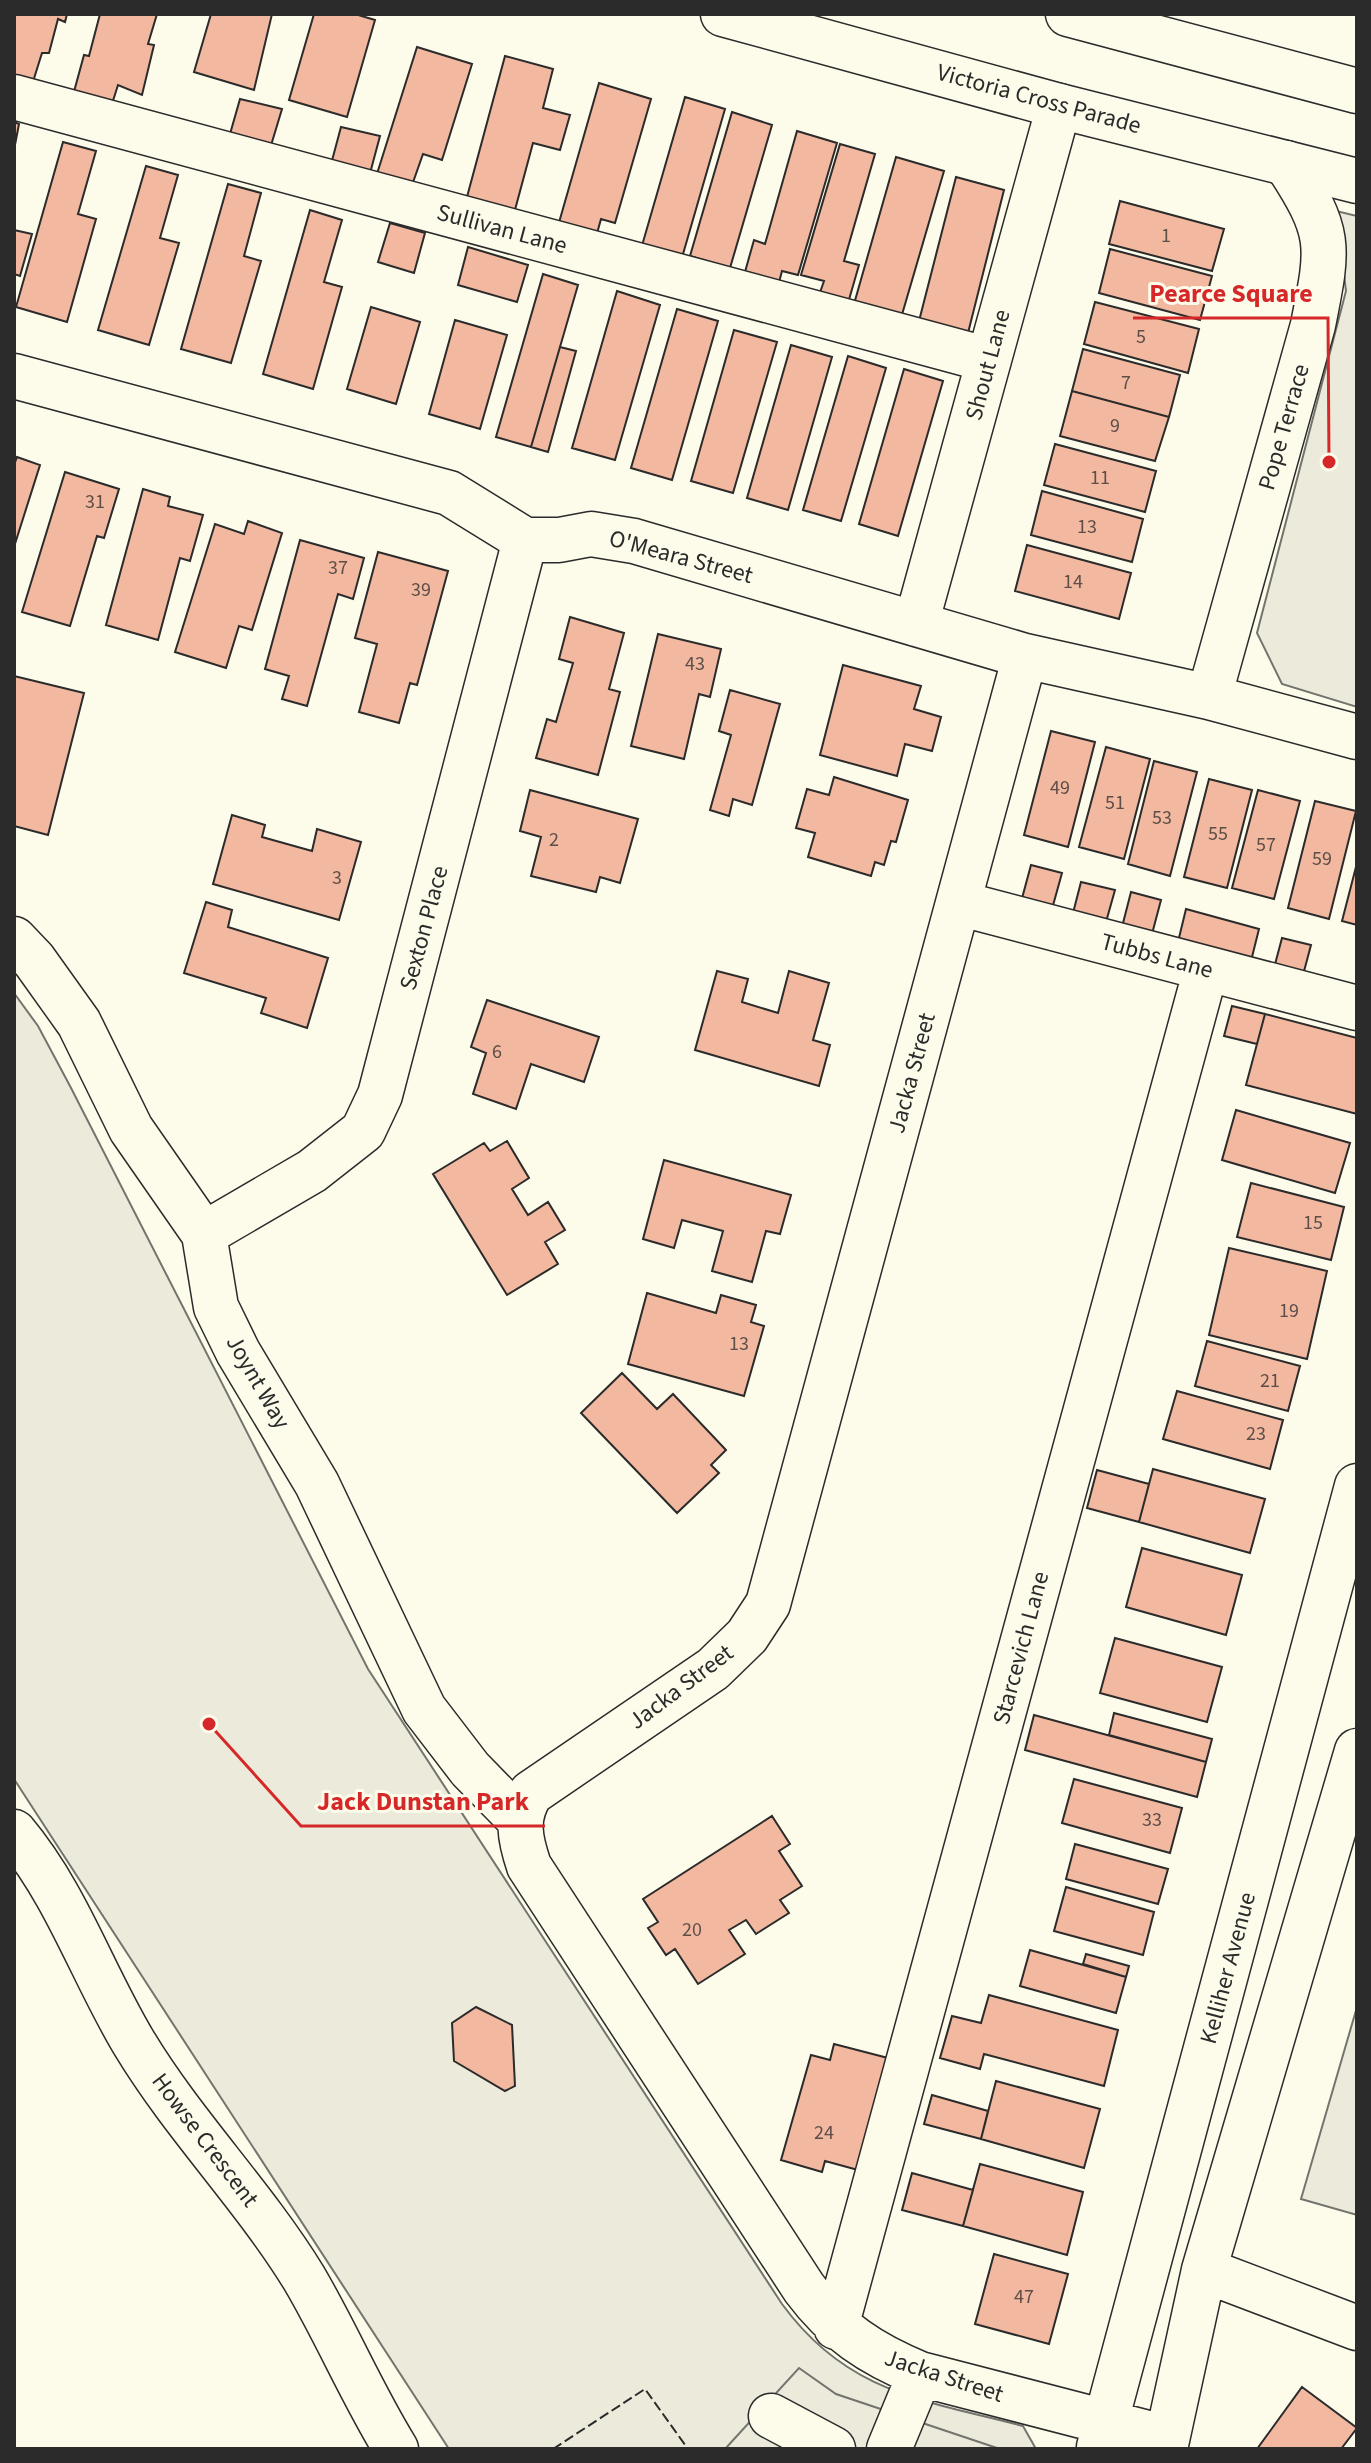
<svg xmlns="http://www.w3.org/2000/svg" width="1371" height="2463" viewBox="0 0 1371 2463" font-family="'Source Sans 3',sans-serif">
<rect width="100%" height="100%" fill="#fdfbea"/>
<path fill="#ecebdb" stroke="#74746e" stroke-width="2" d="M 1336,211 L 1357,216 L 1357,707 L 1282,684 L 1257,633 L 1346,291 Z
M 14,993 L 38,1026 L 70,1086 L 368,1669 L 782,2304 C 847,2393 923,2400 1023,2426 L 1036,2449 L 449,2449 L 14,1779 Z"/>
<path fill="#eceadb" stroke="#74746e" stroke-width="2" d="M 1357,2007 L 1357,2215 L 1301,2199 Z
M 799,2368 L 836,2394 L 1000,2449 L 725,2449 Z"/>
<path fill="#f2b8a0" stroke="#2b2b2b" stroke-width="2" d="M 14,14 L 67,14 L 65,22 L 58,19 L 49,53 L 42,53 L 31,88 L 14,82 Z
M 100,14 L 157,14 L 148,44 L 154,45 L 142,95 L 118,85 L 111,107 L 72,99 L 84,55 L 89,56 Z
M 211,14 L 272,14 L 254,90 L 194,72 Z
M 314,14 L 355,14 L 375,20 L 347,117 L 289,100 Z
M 417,47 L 472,64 L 442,160 L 423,154 L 411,188 L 376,177 Z
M 505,56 L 553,69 L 543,108 L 570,115 L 560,150 L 533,143 L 512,221 L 464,208 Z
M 599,83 L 651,99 L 615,223 L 601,219 L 596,237 L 558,226 Z
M 685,97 L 725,109 L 681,261 L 641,249 Z
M 240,99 L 282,109 L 269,152 L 228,141 Z
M 732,112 L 772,125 L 730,268 L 690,256 Z
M 14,122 L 19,124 L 14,150 Z
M 341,127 L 380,136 L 369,177 L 330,168 Z
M 797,131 L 837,143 L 798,275 L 782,271 L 777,290 L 743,279 L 754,240 L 765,244 Z
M 63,142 L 96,151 L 78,214 L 96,219 L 67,322 L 16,307 Z
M 840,144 L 875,154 L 844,261 L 859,265 L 846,310 L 817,301 L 824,281 L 801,275 Z
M 896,157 L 944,171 L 901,318 L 854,304 Z
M 146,166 L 178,175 L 160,238 L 179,243 L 149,345 L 98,330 Z
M 956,177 L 1004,190 L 968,333 L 919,321 Z
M 228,184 L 261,193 L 244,256 L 261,261 L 231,363 L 181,349 Z
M 1120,201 L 1224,229 L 1212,271 L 1109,244 Z
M 310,210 L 342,220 L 324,282 L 342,287 L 313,389 L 263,374 Z
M 390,223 L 425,233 L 414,273 L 378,262 Z
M 14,230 L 32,234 L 20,276 L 14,274 Z
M 468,247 L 528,265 L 517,302 L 458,285 Z
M 1110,249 L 1212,276 L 1200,320 L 1099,293 Z
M 543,274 L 578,285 L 531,447 L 496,437 Z
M 617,291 L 660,305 L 615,460 L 572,448 Z
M 1095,302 L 1199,329 L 1188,373 L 1084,344 Z
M 371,307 L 420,322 L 396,404 L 347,389 Z
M 677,309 L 718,321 L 672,480 L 631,468 Z
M 455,320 L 507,335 L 480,429 L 429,414 Z
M 734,330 L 777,342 L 733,493 L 691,481 Z
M 791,345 L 832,357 L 788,510 L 747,498 Z
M 560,347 L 576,351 L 548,452 L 531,447 Z
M 1083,349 L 1180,375 L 1169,417 L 1072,391 Z
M 848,356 L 886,368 L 841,521 L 803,510 Z
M 904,369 L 943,381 L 898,536 L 859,524 Z
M 1072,391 L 1169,417 L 1155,461 L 1060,436 Z
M 1055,444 L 1156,471 L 1145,512 L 1044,485 Z
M 17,457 L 40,465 L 14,547 L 14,465 Z
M 65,472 L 119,489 L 104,538 L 97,536 L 70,626 L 22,612 Z
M 143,489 L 170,497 L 168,506 L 203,515 L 190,561 L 180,558 L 158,640 L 106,625 Z
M 1042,491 L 1143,519 L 1132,562 L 1031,535 Z
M 248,521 L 282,533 L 252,630 L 239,626 L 226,668 L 175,652 L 215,524 L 244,534 Z
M 300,540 L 364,558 L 353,599 L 338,594 L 307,706 L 282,699 L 289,676 L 265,669 Z
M 1027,545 L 1131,573 L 1119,619 L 1015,591 Z
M 378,552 L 448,571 L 417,685 L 410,683 L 399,723 L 359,712 L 377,644 L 355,638 Z
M 570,617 L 624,633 L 609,689 L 620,692 L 598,775 L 536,758 L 547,719 L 556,722 L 573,663 L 559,659 Z
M 658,634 L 721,649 L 710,697 L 699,694 L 684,759 L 631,746 Z
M 843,665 L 921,686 L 914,709 L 941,717 L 932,751 L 905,744 L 897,776 L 820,755 Z
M 14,676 L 84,693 L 48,835 L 14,826 Z
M 730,690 L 780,704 L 752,805 L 733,799 L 729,816 L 710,810 L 731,735 L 719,731 Z
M 1051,731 L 1095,742 L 1068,847 L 1024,835 Z
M 1106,747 L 1150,759 L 1124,859 L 1079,847 Z
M 1154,761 L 1197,772 L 1170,876 L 1128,864 Z
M 834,777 L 908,800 L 896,842 L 891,841 L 884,865 L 875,862 L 871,876 L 808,857 L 815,833 L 796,828 L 807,789 L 829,795 Z
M 1209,779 L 1252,790 L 1227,888 L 1184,877 Z
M 530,790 L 638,819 L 620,883 L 600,877 L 596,892 L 531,876 L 541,837 L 520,831 Z
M 1258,790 L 1300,801 L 1274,899 L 1232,888 Z
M 1315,801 L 1356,811 L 1329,919 L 1288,908 Z
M 232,815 L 265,825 L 262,837 L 312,851 L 317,829 L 361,842 L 339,920 L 213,884 Z
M 1357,863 L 1357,925 L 1342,921 Z
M 1031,865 L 1062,873 L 1052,909 L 1021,902 Z
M 1081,882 L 1115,890 L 1106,922 L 1073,913 Z
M 1131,892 L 1161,900 L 1152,934 L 1122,927 Z
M 206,902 L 232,910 L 228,927 L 328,958 L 307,1028 L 261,1013 L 266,998 L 184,973 Z
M 1186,909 L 1259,929 L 1250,965 L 1177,946 Z
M 1282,938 L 1311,945 L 1303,975 L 1274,968 Z
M 717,971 L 748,979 L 742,1002 L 778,1013 L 789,971 L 829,983 L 813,1040 L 830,1045 L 819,1086 L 695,1050 Z
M 487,1000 L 599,1037 L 584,1082 L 531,1064 L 516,1109 L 473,1094 L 486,1053 L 471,1047 Z
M 1232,1006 L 1265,1014 L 1257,1044 L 1224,1036 Z
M 1265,1014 L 1357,1038 L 1357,1114 L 1246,1085 Z
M 1236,1110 L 1350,1143 L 1335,1193 L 1222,1160 Z
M 507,1141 L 529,1178 L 512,1189 L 528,1215 L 548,1202 L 565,1230 L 545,1242 L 558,1264 L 507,1295 L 433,1174 L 484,1143 L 490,1151 Z
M 664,1160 L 791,1195 L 780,1234 L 766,1231 L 752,1282 L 712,1271 L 723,1231 L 682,1220 L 674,1248 L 643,1239 Z
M 1251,1183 L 1344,1207 L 1331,1260 L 1237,1237 Z
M 1229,1248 L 1327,1271 L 1307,1359 L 1209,1335 Z
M 647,1293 L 716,1313 L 721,1295 L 756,1305 L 751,1322 L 764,1326 L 744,1396 L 628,1364 Z
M 1207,1341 L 1300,1366 L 1288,1411 L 1195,1386 Z
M 622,1373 L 657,1409 L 673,1394 L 726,1450 L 711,1465 L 719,1473 L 677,1513 L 581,1413 Z
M 1177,1391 L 1283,1420 L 1270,1469 L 1163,1439 Z
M 1153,1469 L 1265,1499 L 1250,1553 L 1139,1522 Z
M 1097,1470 L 1149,1484 L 1139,1522 L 1087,1508 Z
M 1142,1548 L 1242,1575 L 1226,1635 L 1126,1607 Z
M 1115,1638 L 1222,1667 L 1207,1722 L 1100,1693 Z
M 1114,1713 L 1212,1739 L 1206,1762 L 1109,1735 Z
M 1034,1715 L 1206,1762 L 1197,1797 L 1025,1750 Z
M 1074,1779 L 1182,1808 L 1170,1853 L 1062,1823 Z
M 772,1816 L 790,1844 L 779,1851 L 802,1886 L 780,1900 L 789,1913 L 756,1934 L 746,1920 L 729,1930 L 745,1954 L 698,1984 L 675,1949 L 666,1955 L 648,1928 L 658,1922 L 643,1899 Z
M 1075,1844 L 1168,1869 L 1158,1904 L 1066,1879 Z
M 1066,1887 L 1154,1912 L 1143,1955 L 1054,1931 Z
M 1030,1950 L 1126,1977 L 1116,2013 L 1020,1986 Z
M 1086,1954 L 1129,1966 L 1126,1977 L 1083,1964 Z
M 989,1995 L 1118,2030 L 1104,2086 L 984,2054 L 980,2069 L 940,2058 L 952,2016 L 981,2023 Z
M 476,2007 L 512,2025 L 515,2086 L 505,2091 L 454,2061 L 452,2023 Z
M 834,2044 L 888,2058 L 858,2170 L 825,2161 L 822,2172 L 781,2160 L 811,2055 L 830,2060 Z
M 996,2081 L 1100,2109 L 1084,2168 L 981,2139 Z
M 932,2095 L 988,2111 L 981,2139 L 924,2124 Z
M 980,2164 L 1083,2192 L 1067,2255 L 963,2226 Z
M 912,2173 L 973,2190 L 963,2226 L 902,2210 Z
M 994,2254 L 1068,2274 L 1049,2344 L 975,2324 Z
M 1302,2387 L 1357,2428 L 1341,2449 L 1257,2449 Z"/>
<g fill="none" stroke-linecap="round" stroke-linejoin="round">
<defs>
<path id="minor" d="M 14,97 L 989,360
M 14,376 L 449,493 L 525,540 L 559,540 L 591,534 L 634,541 L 1025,656 L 1209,697 L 1357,737
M 916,624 L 1059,106
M 1025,656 L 768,1604 L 747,1636 L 713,1669 L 531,1793 C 515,1818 520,1839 529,1866 L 804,2288 C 836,2331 871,2354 920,2374 L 1167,2438
M 1209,697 L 1313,325 C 1329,245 1332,233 1286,163
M 958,903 L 1357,1008
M 14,939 L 34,960 L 79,1023 L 131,1129 L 204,1234 L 216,1307 L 238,1352 L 317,1484 L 424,1709 L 470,1769 L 519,1819
M 204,1234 L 312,1171 L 363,1131 L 380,1095 L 525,540
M 14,1832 C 67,1895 92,1973 134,2043 C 184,2126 253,2195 304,2278 C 337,2334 362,2394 396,2449
M 1204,2270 L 1357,2328
M 836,2327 L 1206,969
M 771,2416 L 833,2449
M 1099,2447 L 1357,1486
M 889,2449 L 920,2374
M 1165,2449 L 1204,2270 L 1357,1751"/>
<path id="major" d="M 723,14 L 1059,106 L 1357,181
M 1068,14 L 1357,91"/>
</defs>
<use href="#minor" stroke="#2b2b2b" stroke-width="47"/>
<use href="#major" stroke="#2b2b2b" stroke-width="47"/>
<use href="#minor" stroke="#fdfbea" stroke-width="44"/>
<use href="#major" stroke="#fdfbea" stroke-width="44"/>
<path stroke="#2b2b2b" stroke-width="2" stroke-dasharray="10 4" stroke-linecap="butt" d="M 553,2449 L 645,2389 L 688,2449"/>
</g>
<g text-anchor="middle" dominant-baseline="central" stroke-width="6" stroke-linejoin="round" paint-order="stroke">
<g font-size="20" fill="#5d4e48">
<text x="1166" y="236">1</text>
<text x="1141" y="337">5</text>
<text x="1126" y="383">7</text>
<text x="1115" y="426">9</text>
<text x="1100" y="478">11</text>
<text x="95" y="502">31</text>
<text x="1087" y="527">13</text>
<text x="338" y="568">37</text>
<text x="1073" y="582">14</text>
<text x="421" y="590">39</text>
<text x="695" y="664">43</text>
<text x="1060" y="788">49</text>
<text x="1115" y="803">51</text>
<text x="1162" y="818">53</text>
<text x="1218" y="834">55</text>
<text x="554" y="840">2</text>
<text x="1266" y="845">57</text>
<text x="1322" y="859">59</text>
<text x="337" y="878">3</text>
<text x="497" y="1052">6</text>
<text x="1313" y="1223">15</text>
<text x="1289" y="1311">19</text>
<text x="739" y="1344">13</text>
<text x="1270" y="1381">21</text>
<text x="1256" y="1434">23</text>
<text x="1152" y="1820">33</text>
<text x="692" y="1930">20</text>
<text x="824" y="2133">24</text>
<text x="1024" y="2297">47</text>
</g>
<g font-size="24" fill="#2b2b2b" stroke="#fdfbea">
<text transform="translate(1039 99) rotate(15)">Victoria Cross Parade</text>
<text transform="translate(502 229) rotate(15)">Sullivan Lane</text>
<text transform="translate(988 365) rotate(-75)">Shout Lane</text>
<text transform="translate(1284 427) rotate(-74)">Pope Terrace</text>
<text transform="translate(681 557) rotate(15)">O'Meara Street</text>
<text transform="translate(424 928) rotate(-75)">Sexton Place</text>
<text transform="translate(1157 956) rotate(15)">Tubbs Lane</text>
<text transform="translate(912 1073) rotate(-75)">Jacka Street</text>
<text transform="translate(258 1382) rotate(60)">Joynt Way</text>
<text transform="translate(1021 1648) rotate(-75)">Starcevich Lane</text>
<text transform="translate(681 1687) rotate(-37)">Jacka Street</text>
<text transform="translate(1228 1968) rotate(-75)">Kelliher Avenue</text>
<text transform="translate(205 2140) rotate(53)">Howse Crescent</text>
<text transform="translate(944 2376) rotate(18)">Jacka Street</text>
</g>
</g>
<path fill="none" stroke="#d62828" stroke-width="3" d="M1329 462L1328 318H1133M209 1724L301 1826H545"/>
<g fill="#d62828" stroke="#fdfbea" stroke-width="3">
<circle cx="1329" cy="462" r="8"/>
<circle cx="209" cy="1724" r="8"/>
</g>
<g font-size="26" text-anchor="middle" font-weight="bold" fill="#d62828" stroke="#fdfbea" stroke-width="6" stroke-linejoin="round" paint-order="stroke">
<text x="1231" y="302">Pearce Square</text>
<text x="423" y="1810">Jack Dunstan Park</text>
</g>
<rect width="1371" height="2463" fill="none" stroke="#2b2b2b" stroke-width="32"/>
</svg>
